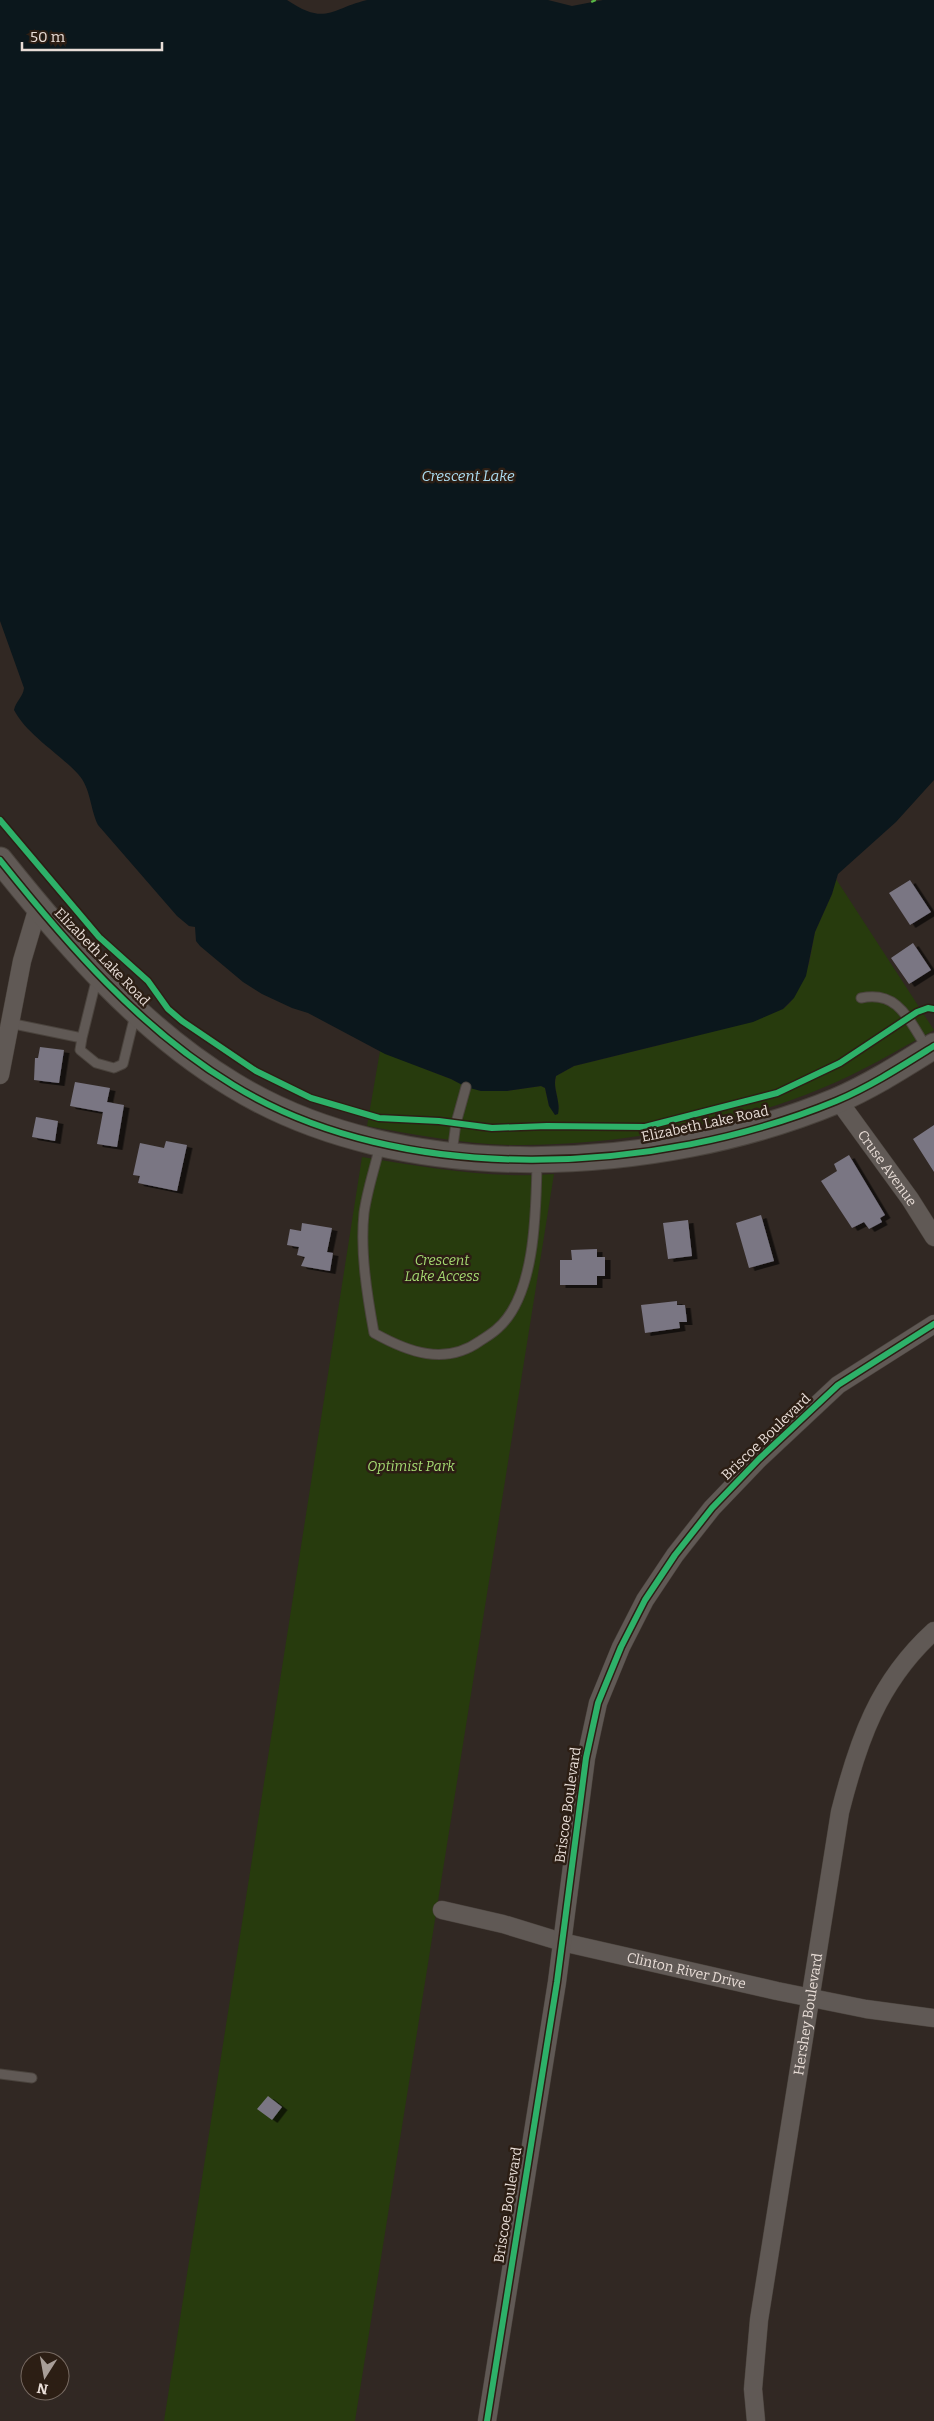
<svg xmlns="http://www.w3.org/2000/svg" width="934" height="2421" viewBox="0 0 934 2421" font-family="Bitter,serif">
<defs>
<filter id="shadow"><feDropShadow dx="5.5" dy="3" stdDeviation="0" flood-color="#0009"/></filter>
</defs>
<rect width="100%" height="100%" fill="#312823"/>
<path fill="#273b0d" d="M 836,879 L 934,1030 C 896,1051 860,1073 820,1089 C 736,1125 609,1146 517,1145 C 467,1145 417,1135 367,1126 L 380,1051 L 481,1091 L 507,1091 L 541,1086 L 545,1088 L 549,1106 L 559,1108 L 555,1085 L 556,1076 L 574,1066 L 684,1039 L 783,1009 L 790,1003 L 809,964 L 815,932 L 832,894 Z
M 362,1157 C 426,1167 489,1179 554,1174 L 355,2421 L 164,2421 Z"/>
<path fill="#0b171c" d="M 0,0 L 287,0 C 326,26 330,9 367,0 L 548,0 L 572,6 L 603,0 L 934,0 L 934,780 L 896,822 L 838,874 L 832,894 L 815,932 L 806,976 L 794,998 L 783,1009 L 753,1022 L 574,1066 L 556,1076 C 552,1088 561,1101 558,1114 L 555,1115 L 549,1106 L 545,1088 L 541,1086 L 507,1091 L 481,1091 L 466,1087 L 451,1079 L 385,1054 L 308,1013 L 292,1008 L 262,994 L 243,982 L 200,946 L 196,941 L 195,927 L 189,926 L 177,916 L 98,825 C 90,809 91,788 78,774 C 60,754 27,735 14,710 C 16,701 23,697 24,688 L 0,621 Z"/>
<path fill="#7a7683" filter="url(#shadow)" d="M 910,880 L 931,912 L 910,925 L 889,893 Z
M 913,943 L 931,970 L 909,984 L 891,958 Z
M 40,1047 L 64,1050 L 59,1083 L 34,1080 L 35,1058 L 38,1058 Z
M 75,1082 L 110,1088 L 107,1102 L 124,1105 L 117,1147 L 97,1144 L 103,1112 L 70,1106 Z
M 36,1117 L 58,1121 L 55,1141 L 32,1137 Z
M 934,1125 L 934,1172 L 913,1139 Z
M 166,1141 L 187,1145 L 177,1191 L 138,1183 L 140,1176 L 133,1175 L 140,1143 L 164,1148 Z
M 849,1155 L 885,1215 L 880,1218 L 882,1222 L 869,1229 L 864,1222 L 852,1228 L 821,1181 L 837,1171 L 834,1164 Z
M 761,1215 L 774,1261 L 749,1268 L 736,1223 Z
M 688,1220 L 692,1256 L 668,1259 L 663,1223 Z
M 302,1223 L 332,1228 L 327,1252 L 333,1253 L 330,1271 L 301,1266 L 305,1257 L 297,1255 L 299,1247 L 287,1245 L 290,1229 L 301,1231 Z
M 597,1249 L 597,1257 L 605,1257 L 605,1276 L 597,1276 L 597,1285 L 560,1285 L 560,1260 L 572,1260 L 571,1250 Z
M 677,1301 L 677,1305 L 685,1305 L 687,1322 L 679,1322 L 680,1328 L 645,1333 L 641,1305 Z
M 268,2096 L 282,2107 L 272,2120 L 257,2109 Z"/>
<g fill="none" stroke-linecap="round" stroke-linejoin="round">
<defs>
<path id="lane" d="M 861,998 C 899,990 909,1021 927,1048
M 9,1023 L 82,1038 L 80,1050 L 96,1063 L 114,1068 L 123,1064 L 135,1015
M 82,1038 L 97,977
M 380,1145 C 375,1168 367,1190 364,1213 C 360,1251 367,1295 374,1333 C 408,1352 445,1366 480,1341 C 486,1337 493,1333 498,1328 C 536,1295 536,1209 537,1162
M 452,1153 L 456,1123 L 466,1087
M 0,2074 L 32,2078"/>
<g id="street">
<path d="M 0,1075 L 22,961 L 38,907"/>
<path id="s1" d="M 838,1100 L 910,1199 L 934,1237"/>
<path id="s2" d="M 442,1910 L 503,1924 L 562,1942 L 777,1991 L 866,2009 L 934,2018"/>
<path d="M 487,2421 L 557,1982 L 586,1758 L 598,1703 L 621,1647 L 645,1600 L 675,1555 L 712,1508 L 759,1459 L 838,1385 L 934,1324"/>
<path id="s3" d="M 756,2421 L 753,2389 L 759,2320 L 840,1812 C 858,1741 878,1682 934,1631"/>
</g>
<path id="secondary" d="M 0,860 C 67,944 140,1029 233,1085 C 402,1189 657,1175 836,1101 C 871,1086 902,1066 934,1046"/>
</defs>
<use href="#lane" stroke="#4a433d" stroke-width="11"/>
<use href="#street" stroke="#4a433d" stroke-width="19"/>
<use href="#secondary" stroke="#4a433d" stroke-width="27"/>
<use href="#lane" stroke="#605955" stroke-width="9"/>
<use href="#street" stroke="#605955" stroke-width="18"/>
<use href="#secondary" stroke="#605955" stroke-width="25"/>
<path stroke="#58b947" stroke-width="5" stroke-dasharray="10 5" stroke-linecap="butt" d="M 593,0 L 594,2"/>
<defs>
<path id="cycleway" d="M 0,820 L 99,937 L 148,981 L 168,1009 L 182,1021 L 256,1071 L 311,1098 L 379,1118 L 439,1121 L 492,1128 L 547,1126 L 645,1127 L 777,1093 L 840,1063 L 917,1012 L 928,1008 L 934,1009
M 0,860 C 67,944 140,1029 233,1085 C 402,1189 657,1175 836,1101 C 871,1086 902,1066 934,1046
M 487,2421 L 557,1982 L 586,1758 L 598,1703 L 621,1647 L 645,1600 L 675,1555 L 712,1508 L 759,1459 L 838,1385 L 934,1324"/>
</defs>
<use href="#cycleway" stroke="#2c1e14" stroke-width="9"/>
<use href="#cycleway" stroke="#2db169" stroke-width="6"/>
</g>
<g text-anchor="middle" dominant-baseline="central" stroke-width="5" stroke-linejoin="round" paint-order="stroke">
<g font-size="14" fill="#e8ddd7" stroke="#2c1e14">
<text transform="translate(102 957) rotate(46)">Elizabeth Lake Road</text>
<text transform="translate(705 1124) rotate(-12)">Elizabeth Lake Road</text>
<text stroke="none"><textPath href="#s1" startOffset="84">Cruse Avenue</textPath></text>
<text transform="translate(766 1437) rotate(-44)">Briscoe Boulevard</text>
<text transform="translate(568 1805) rotate(-82)">Briscoe Boulevard</text>
<text stroke="none"><textPath href="#s2" startOffset="252">Clinton River Drive</textPath></text>
<text stroke="none"><textPath href="#s3" startOffset="411">Hershey Boulevard</textPath></text>
<text transform="translate(508 2205) rotate(-81)">Briscoe Boulevard</text>
</g>
<g font-size="14" font-style="italic" fill="#a4d971" stroke="#2c1e14">
<text x="442" y="1260">Crescent<tspan x="442" dy="16">Lake Access</tspan></text>
<text x="411" y="1466">Optimist Park</text>
</g>
<g font-size="15" font-style="italic" fill="#acddf2" stroke="#2c1e14">
<text x="468" y="476">Crescent Lake</text>
</g>
</g>
<g transform="translate(45 2376) rotate(191)"><circle r="24" fill="#2c1e14" stroke="#776a62"/>
<path d="M0-4L9 19L0 12L-9 19Z" fill="#a89e98"/>
<text y="-8" font-size="14" font-weight="bold" text-anchor="middle" fill="#e8ddd7">N</text>
</g>
<path d="M22 42v8h140v-8" fill="none" stroke="#e8ddd7" stroke-width="2.5"/>
<text x="30" y="42" font-size="15" fill="#e8ddd7" stroke="#2c1e14" stroke-width="4" paint-order="stroke">50 m</text>
</svg>
